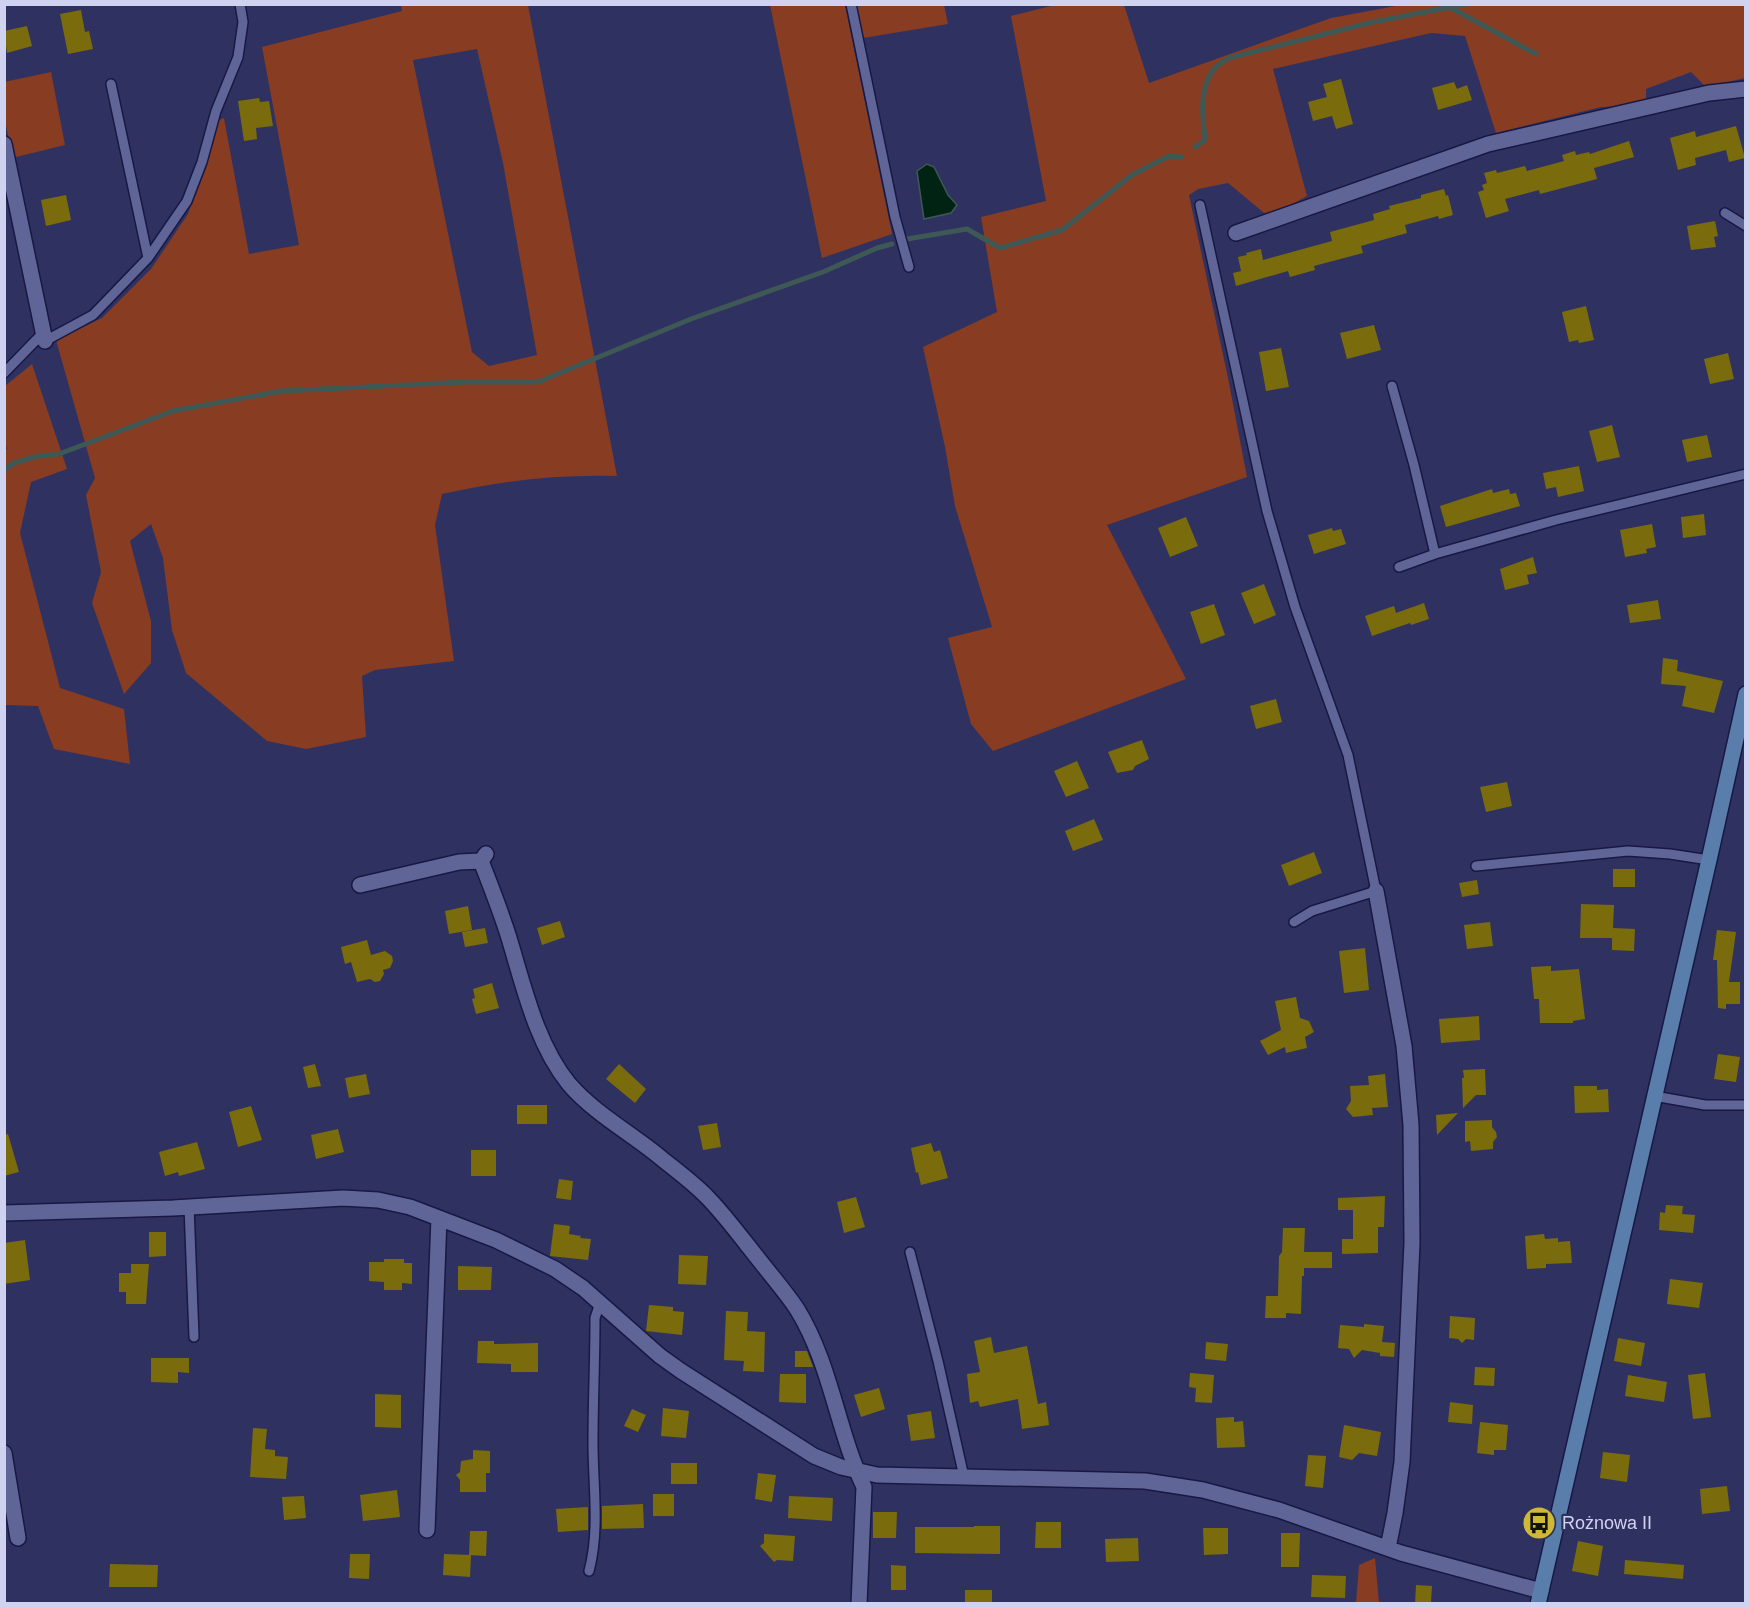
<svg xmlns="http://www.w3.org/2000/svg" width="1750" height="1608" viewBox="0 0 1750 1608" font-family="Arial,sans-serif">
<rect width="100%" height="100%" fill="#2f3260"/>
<path fill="#883c22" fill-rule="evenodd" d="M 401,5 L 528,5 L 617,476 C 558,474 499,481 442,494 L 435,525 L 454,661 L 375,670 L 362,676 L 366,737 L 306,749 L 267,741 L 186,673 L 172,630 L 163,558 L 151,524 L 130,541 L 151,621 L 151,663 L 124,694 L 92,603 L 101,572 L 86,495 L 95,478 L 56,340 L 102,318 L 151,269 L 188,214 L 219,120 L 224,118 L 249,254 L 299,245 L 262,47 L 402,11 ZM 477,49 L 503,163 L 537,355 L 489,366 L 472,352 L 413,60 Z
M 770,5 L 845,5 L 892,234 L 822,258 Z
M 856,5 L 944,5 L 948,24 L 863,38 Z
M 1055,5 L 1124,5 L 1149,83 L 1331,18 L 1401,5 L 1745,5 L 1745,78 L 1706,87 L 1691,72 L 1646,89 L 1646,100 L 1626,106 L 1601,107 L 1496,133 L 1465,36 L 1431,33 L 1273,69 L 1307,196 L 1269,217 L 1228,183 L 1198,189 L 1189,195 L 1228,378 L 1247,477 L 1107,525 L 1186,679 L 993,751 L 971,724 L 948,638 L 992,627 L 955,506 L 945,447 L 923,347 L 997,312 L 981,217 L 1046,201 L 1011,16 Z
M 51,72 L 65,145 L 12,158 L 5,119 L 4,82 Z
M 32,364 L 67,469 L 31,482 L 20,533 L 60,688 L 124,709 L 130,764 L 54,749 L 38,706 L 5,705 L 4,450 L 7,449 L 4,437 L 5,386 Z
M 1375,1558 L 1379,1603 L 1356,1603 L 1359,1565 Z"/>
<path fill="#002313" stroke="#3e5855" stroke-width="1.5" d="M 927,164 L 934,167 L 948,195 L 957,205 L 951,213 L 924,219 L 917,171 Z"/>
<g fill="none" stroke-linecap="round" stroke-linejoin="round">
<path stroke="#3e5855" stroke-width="5" d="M 1451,8 L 1536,54
M 1195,147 L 1205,140 C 1203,117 1198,90 1214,69 C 1217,65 1225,61 1229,58 L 1373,22 L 1467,4
M 907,239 L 967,229 L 1000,248 L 1062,230 L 1132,175 L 1169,156 L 1181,157
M 4,470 L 14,463 L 38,456 L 59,454 L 173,411 L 282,391 L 466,382 L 538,382 L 691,319 L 823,272 L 877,248 L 892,244"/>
</g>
<path fill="#7a6b0d" d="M 81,10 L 85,32 L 89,31 L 93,49 L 68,54 L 60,14 Z
M 27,26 L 32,46 L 7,53 L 4,31 Z
M 1341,79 L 1353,124 L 1336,129 L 1332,116 L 1313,121 L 1308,102 L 1327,97 L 1323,84 Z
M 1454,82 L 1457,89 L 1467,85 L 1472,100 L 1438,110 L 1432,88 Z
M 259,98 L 260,102 L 269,101 L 273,126 L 256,128 L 257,139 L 244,141 L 238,101 Z
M 1736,126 L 1745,158 L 1729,162 L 1726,150 L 1695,158 L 1696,165 L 1678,170 L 1670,138 L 1695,131 L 1696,137 Z
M 1629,141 L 1634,157 L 1594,168 L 1597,179 L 1540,194 L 1539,190 L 1505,199 L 1509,211 L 1486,218 L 1478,192 L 1484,190 L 1482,185 L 1487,183 L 1484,173 L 1496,170 L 1497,173 L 1525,166 L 1527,171 L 1564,161 L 1562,155 L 1575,151 L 1576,155 L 1589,152 L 1590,154 Z
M 1444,189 L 1446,196 L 1448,195 L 1453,215 L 1439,219 L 1438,216 L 1405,225 L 1407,233 L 1361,246 L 1363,253 L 1314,266 L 1315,270 L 1290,277 L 1288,271 L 1236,286 L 1233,273 L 1241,271 L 1238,257 L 1247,255 L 1246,253 L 1261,249 L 1263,260 L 1332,241 L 1330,232 L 1374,220 L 1373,214 L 1390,209 L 1389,206 L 1421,198 L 1421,195 Z
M 66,195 L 71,220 L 46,226 L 41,200 Z
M 1715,221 L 1718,236 L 1714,237 L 1716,247 L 1691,250 L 1687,226 Z
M 1586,306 L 1594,340 L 1579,343 L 1578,340 L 1569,342 L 1562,312 Z
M 1374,325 L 1381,350 L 1347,359 L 1340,333 Z
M 1281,348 L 1289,387 L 1266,391 L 1259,352 Z
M 1728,353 L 1734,379 L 1710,384 L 1704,359 Z
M 1612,425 L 1620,457 L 1597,462 L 1589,431 Z
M 1707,435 L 1712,457 L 1687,462 L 1682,440 Z
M 1579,466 L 1584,491 L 1558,497 L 1556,487 L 1546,489 L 1543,473 Z
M 1492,489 L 1493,493 L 1509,489 L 1510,494 L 1516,493 L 1520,506 L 1446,527 L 1440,506 Z
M 1704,514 L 1706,535 L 1683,538 L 1681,517 Z
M 1186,517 L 1198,546 L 1170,557 L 1158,528 Z
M 1652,524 L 1656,547 L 1646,549 L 1647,553 L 1625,557 L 1620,530 Z
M 1332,528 L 1333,531 L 1341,529 L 1346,544 L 1314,554 L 1308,535 Z
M 1533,557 L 1537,573 L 1527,575 L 1529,584 L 1505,590 L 1500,569 Z
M 1264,584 L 1276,615 L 1254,624 L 1241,593 Z
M 1658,600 L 1661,619 L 1630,623 L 1627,605 Z
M 1424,603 L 1429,619 L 1411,625 L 1410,623 L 1372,636 L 1365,616 L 1394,606 L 1396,613 Z
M 1214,604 L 1225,635 L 1201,644 L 1190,612 Z
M 1663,658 L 1678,660 L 1677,671 L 1723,681 L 1714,713 L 1682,706 L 1686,686 L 1661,684 Z
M 1276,699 L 1282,722 L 1256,729 L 1250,706 Z
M 1142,740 L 1149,759 L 1135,766 L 1133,770 L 1117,773 L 1108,752 Z
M 1077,761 L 1089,788 L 1066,797 L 1054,771 Z
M 1507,782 L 1512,806 L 1486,812 L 1480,787 Z
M 1094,819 L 1103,840 L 1073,851 L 1065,831 Z
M 1314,852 L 1322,873 L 1289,886 L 1281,865 Z
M 1613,869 L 1635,869 L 1635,887 L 1613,887 Z
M 1477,880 L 1479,894 L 1462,897 L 1459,883 Z
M 1581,904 L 1614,905 L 1613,928 L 1635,929 L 1634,951 L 1612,950 L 1612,938 L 1580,938 Z
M 468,906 L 472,930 L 449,934 L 445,911 Z
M 560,921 L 565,937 L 542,945 L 537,928 Z
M 1490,922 L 1493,946 L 1467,949 L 1464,925 Z
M 485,928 L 488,943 L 465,947 L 462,932 Z
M 1717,930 L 1736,932 L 1729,982 L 1740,982 L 1740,1004 L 1726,1004 L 1726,1009 L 1718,1008 L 1717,960 L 1713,960 Z
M 367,940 L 371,955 L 385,951 L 392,956 L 393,961 L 390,968 L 383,970 L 384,974 L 380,981 L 375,982 L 370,979 L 357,982 L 351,962 L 345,964 L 341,947 Z
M 1365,948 L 1369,990 L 1344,993 L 1339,951 Z
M 1551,966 L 1551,971 L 1579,969 L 1585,1019 L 1573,1021 L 1573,1023 L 1540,1023 L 1539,999 L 1534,999 L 1531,967 Z
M 492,983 L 499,1008 L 476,1014 L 472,999 L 475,998 L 473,989 Z
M 1296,997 L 1300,1018 L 1309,1021 L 1314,1032 L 1305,1037 L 1307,1048 L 1286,1053 L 1285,1047 L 1268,1055 L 1260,1041 L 1281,1030 L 1275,1001 Z
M 1479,1016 L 1480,1040 L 1441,1043 L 1439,1019 Z
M 1718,1054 L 1740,1057 L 1736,1082 L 1714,1079 Z
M 315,1064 L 321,1086 L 308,1088 L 303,1067 Z
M 619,1064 L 646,1089 L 635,1103 L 606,1079 Z
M 1485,1069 L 1486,1095 L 1476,1095 L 1463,1108 L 1462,1078 L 1464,1078 L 1463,1070 Z
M 366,1074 L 370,1094 L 349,1098 L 345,1078 Z
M 1385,1074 L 1388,1107 L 1372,1108 L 1373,1115 L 1353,1117 L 1346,1109 L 1351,1101 L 1350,1086 L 1369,1085 L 1368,1076 Z
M 1574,1086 L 1597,1086 L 1597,1090 L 1608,1089 L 1609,1112 L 1575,1113 Z
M 517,1105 L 547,1105 L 547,1124 L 517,1124 Z
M 251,1106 L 262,1140 L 238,1147 L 229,1112 Z
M 1458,1113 L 1437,1135 L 1436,1115 Z
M 1492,1120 L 1492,1127 L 1496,1132 L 1497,1137 L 1493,1142 L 1493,1149 L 1471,1151 L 1470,1141 L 1465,1142 L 1465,1121 Z
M 717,1123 L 721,1147 L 703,1150 L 698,1126 Z
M 338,1129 L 344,1152 L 316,1159 L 311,1135 Z
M 8,1134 L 19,1172 L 4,1176 L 4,1135 Z
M 197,1142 L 205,1169 L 179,1176 L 178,1172 L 165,1176 L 159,1152 Z
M 931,1143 L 934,1152 L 940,1150 L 948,1178 L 921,1185 L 918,1172 L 916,1173 L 911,1148 Z
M 471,1150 L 496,1150 L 496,1176 L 471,1176 Z
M 559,1179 L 573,1181 L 571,1200 L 556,1198 Z
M 1385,1196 L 1384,1227 L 1378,1227 L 1378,1253 L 1342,1254 L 1342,1239 L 1353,1239 L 1353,1210 L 1338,1210 L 1338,1198 Z
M 856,1197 L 865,1227 L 844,1233 L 837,1202 Z
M 1666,1205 L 1683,1206 L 1682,1214 L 1695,1215 L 1693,1233 L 1659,1230 L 1660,1212 L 1665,1213 Z
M 554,1224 L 570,1226 L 569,1234 L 581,1236 L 580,1238 L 591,1239 L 588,1260 L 550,1256 Z
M 1283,1228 L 1305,1228 L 1304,1252 L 1332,1252 L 1332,1268 L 1304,1268 L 1304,1276 L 1302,1276 L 1301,1314 L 1286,1313 L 1286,1318 L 1265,1318 L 1266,1296 L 1278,1296 L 1279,1256 L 1282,1252 Z
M 149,1232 L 166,1232 L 166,1256 L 149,1257 Z
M 1544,1234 L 1545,1239 L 1558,1238 L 1558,1242 L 1570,1241 L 1572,1263 L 1546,1264 L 1546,1268 L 1527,1269 L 1525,1236 Z
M 25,1240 L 30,1280 L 4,1284 L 4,1243 Z
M 679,1255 L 708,1256 L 706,1285 L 678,1284 Z
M 384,1259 L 404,1259 L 404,1263 L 412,1263 L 412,1284 L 402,1283 L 402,1290 L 384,1290 L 384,1282 L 369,1281 L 369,1262 L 384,1262 Z
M 131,1264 L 149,1264 L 146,1304 L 126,1304 L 126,1292 L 119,1292 L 119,1273 L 131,1273 Z
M 458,1266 L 492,1267 L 491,1290 L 458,1290 Z
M 1670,1279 L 1703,1283 L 1699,1308 L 1667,1304 Z
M 649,1305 L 673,1307 L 673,1311 L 684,1312 L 682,1335 L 646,1331 Z
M 726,1311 L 748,1312 L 747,1331 L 765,1332 L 764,1372 L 743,1371 L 744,1361 L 724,1360 Z
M 1450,1316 L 1475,1318 L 1474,1340 L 1466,1339 L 1462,1343 L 1458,1339 L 1449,1338 Z
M 1364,1324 L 1384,1326 L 1382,1342 L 1395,1343 L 1394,1357 L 1380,1356 L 1380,1353 L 1362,1350 L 1354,1358 L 1349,1349 L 1338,1348 L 1340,1325 L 1364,1327 Z
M 991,1337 L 994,1353 L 1027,1346 L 1038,1404 L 1046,1402 L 1049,1425 L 1022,1429 L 1018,1399 L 980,1407 L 978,1401 L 970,1403 L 967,1374 L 980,1372 L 974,1341 Z
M 1618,1338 L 1645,1343 L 1641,1366 L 1614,1361 Z
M 478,1341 L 494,1341 L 494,1344 L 538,1343 L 538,1372 L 511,1372 L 511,1364 L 477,1363 Z
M 1206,1342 L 1228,1344 L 1226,1361 L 1205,1359 Z
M 795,1351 L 807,1351 L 813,1367 L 795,1367 Z
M 151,1358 L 189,1358 L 189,1373 L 178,1372 L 178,1383 L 151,1382 Z
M 1475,1367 L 1495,1368 L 1494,1386 L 1474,1385 Z
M 1190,1373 L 1214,1375 L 1212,1403 L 1195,1402 L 1196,1388 L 1189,1387 Z
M 1705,1373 L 1711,1417 L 1693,1419 L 1688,1375 Z
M 780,1374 L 806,1374 L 806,1403 L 779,1402 Z
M 1628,1375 L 1667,1382 L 1664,1402 L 1625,1396 Z
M 879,1388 L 885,1409 L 861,1417 L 854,1395 Z
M 375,1394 L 401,1395 L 401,1428 L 375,1427 Z
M 1450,1402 L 1473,1405 L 1472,1424 L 1448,1422 Z
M 663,1408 L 689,1411 L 686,1438 L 661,1436 Z
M 632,1409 L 646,1415 L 638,1432 L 624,1426 Z
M 931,1411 L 935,1438 L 911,1441 L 907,1415 Z
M 1234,1417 L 1234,1422 L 1243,1421 L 1245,1447 L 1217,1448 L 1216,1418 Z
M 1480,1422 L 1508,1425 L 1506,1450 L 1494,1450 L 1494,1455 L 1477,1453 Z
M 1344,1425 L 1381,1432 L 1377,1456 L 1359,1453 L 1352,1460 L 1339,1457 Z
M 253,1428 L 267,1429 L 265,1449 L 275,1450 L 275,1456 L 288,1457 L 286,1479 L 250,1477 Z
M 473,1450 L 490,1451 L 490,1473 L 486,1473 L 486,1492 L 460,1492 L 460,1480 L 456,1475 L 460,1472 L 461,1461 L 473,1459 Z
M 1603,1452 L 1630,1455 L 1627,1482 L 1600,1478 Z
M 1308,1455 L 1326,1456 L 1323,1488 L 1305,1486 Z
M 671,1463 L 697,1463 L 697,1484 L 671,1484 Z
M 758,1473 L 776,1475 L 772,1502 L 755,1499 Z
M 1727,1486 L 1730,1511 L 1702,1514 L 1700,1489 Z
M 397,1490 L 400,1517 L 363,1521 L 360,1495 Z
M 653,1494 L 674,1494 L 674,1516 L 653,1516 Z
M 304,1496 L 306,1518 L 284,1520 L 282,1497 Z
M 789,1496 L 833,1498 L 832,1521 L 788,1518 Z
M 643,1504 L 644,1528 L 602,1529 L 602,1506 Z
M 588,1507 L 588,1530 L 558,1532 L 556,1509 Z
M 873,1512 L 897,1512 L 896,1538 L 873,1538 Z
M 1036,1522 L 1061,1522 L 1061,1548 L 1035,1548 Z
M 974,1526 L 1000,1526 L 1000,1554 L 915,1553 L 915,1527 L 974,1527 Z
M 1203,1528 L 1228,1528 L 1228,1554 L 1204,1555 Z
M 470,1531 L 487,1531 L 486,1556 L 469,1555 Z
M 1281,1533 L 1300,1533 L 1299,1567 L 1281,1567 Z
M 764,1534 L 795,1536 L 793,1561 L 777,1560 L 774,1562 L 760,1546 L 764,1543 Z
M 1138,1538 L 1139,1561 L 1106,1562 L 1105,1539 Z
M 1578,1541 L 1603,1546 L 1598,1576 L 1572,1571 Z
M 350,1554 L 370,1554 L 369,1579 L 349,1578 Z
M 444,1554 L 471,1555 L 470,1577 L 443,1575 Z
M 1625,1560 L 1684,1565 L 1683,1579 L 1624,1574 Z
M 110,1564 L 158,1565 L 157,1587 L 109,1587 Z
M 891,1565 L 906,1566 L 906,1590 L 891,1590 Z
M 1312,1575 L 1346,1576 L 1345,1598 L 1311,1597 Z
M 1416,1585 L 1432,1586 L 1431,1602 L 1415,1604 Z
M 965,1590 L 992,1590 L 992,1604 L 965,1604 Z"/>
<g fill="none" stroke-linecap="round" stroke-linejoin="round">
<defs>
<path id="lane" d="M 851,4 L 895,217 L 909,267
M 111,84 L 148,258
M 1200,205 L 1267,511 L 1295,607 L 1348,755 L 1376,891 L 1312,911 L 1294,922
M 1725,213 L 1746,226
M 45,341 L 93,315 L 148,258 L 187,201 L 202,162 L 216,111 L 238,57 L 243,22 L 240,4
M 4,373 L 43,333
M 1392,386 L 1414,465 L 1435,554
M 1399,567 L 1435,554 L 1556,520 L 1746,474
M 1476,866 L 1628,851 L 1670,854 L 1709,860
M 1654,1096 L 1705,1105 L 1746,1105
M 189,1206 L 194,1337
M 910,1252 L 938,1361 L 964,1477
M 589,1571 C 600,1530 593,1485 593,1443 C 593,1401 595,1360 595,1318 L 600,1303"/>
<path id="street" d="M 4,144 L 45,341
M 1236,233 L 1488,144 L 1709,93 L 1746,89
M 486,854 L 481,861 C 491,887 501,912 509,938 C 524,987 536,1043 569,1084 C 595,1114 631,1133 661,1158 C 677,1171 695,1184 709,1199 C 729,1220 746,1244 764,1266 C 775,1280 787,1294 797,1309 C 831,1364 837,1430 864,1487 L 859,1604
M 360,885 L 459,862 L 481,861
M 1376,891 L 1404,1046 L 1411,1125 L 1412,1243 L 1402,1462 L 1395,1513 L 1388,1548
M 4,1213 L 173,1208 L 343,1198 L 378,1200 L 410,1207 L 496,1240 L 555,1269 L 583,1288 L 660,1356 L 681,1371 L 814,1456 L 841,1467 L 877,1475 L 1145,1481 L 1171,1485 L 1203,1490 L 1279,1510 L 1401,1553 L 1541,1591
M 4,1453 L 18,1538
M 427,1530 L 439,1218"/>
<path id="secondary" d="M 1538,1604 L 1709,860 L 1746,694"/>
</defs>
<use href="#lane" stroke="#181843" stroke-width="12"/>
<use href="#street" stroke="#181843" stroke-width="18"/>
<use href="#secondary" stroke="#181843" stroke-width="18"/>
<use href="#lane" stroke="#606598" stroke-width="9"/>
<use href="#street" stroke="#606598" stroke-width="15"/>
<use href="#secondary" stroke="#597eab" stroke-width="15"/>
</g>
<defs>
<symbol id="bus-disc" viewBox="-11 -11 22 22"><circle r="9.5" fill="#cfb837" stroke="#2f3260"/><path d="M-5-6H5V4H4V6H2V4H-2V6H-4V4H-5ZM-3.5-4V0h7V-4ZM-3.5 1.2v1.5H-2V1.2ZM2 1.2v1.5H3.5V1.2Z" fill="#111"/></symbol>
</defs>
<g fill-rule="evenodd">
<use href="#bus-disc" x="1520" y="1504" width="38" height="38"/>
</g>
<g text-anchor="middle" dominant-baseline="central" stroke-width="4.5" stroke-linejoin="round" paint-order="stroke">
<g font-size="18" fill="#cfd3f0" stroke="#2f3260" text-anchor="start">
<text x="1562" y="1523">Rożnowa II</text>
</g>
</g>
<rect width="1750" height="1608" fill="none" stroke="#cfd3f0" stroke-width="12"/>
</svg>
